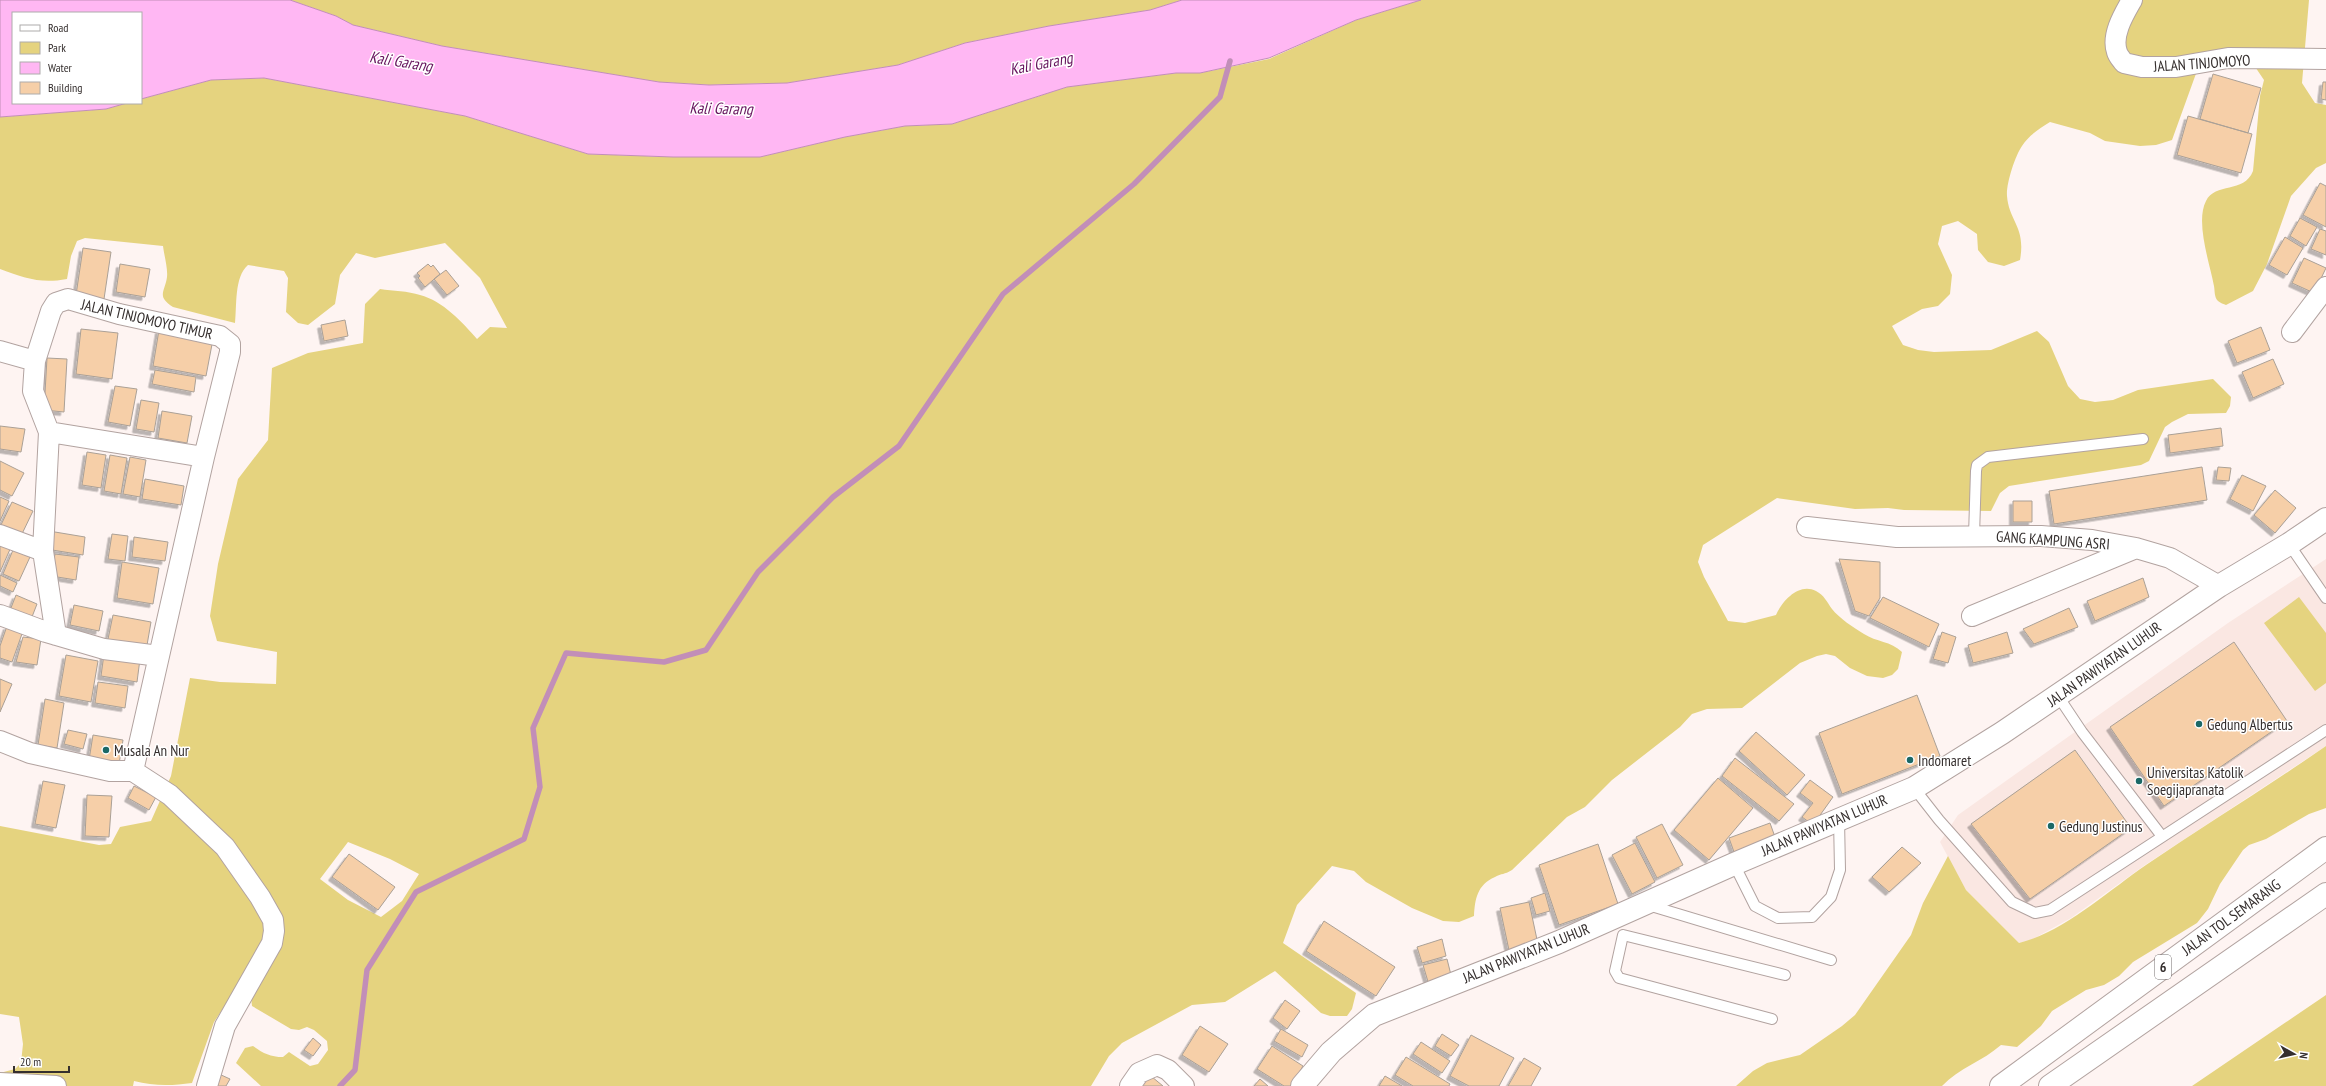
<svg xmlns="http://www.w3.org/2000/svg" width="2326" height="1086" viewBox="0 0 2326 1086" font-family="'PT Sans Narrow',sans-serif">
<defs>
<filter id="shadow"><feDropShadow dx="-3.5" dy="3.5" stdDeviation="0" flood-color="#0004"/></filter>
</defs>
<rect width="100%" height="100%" fill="#fef4f2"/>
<path fill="#fae7e2" d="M 2326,559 L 2326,746 L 2145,865 L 2071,918 L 2033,939 L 2019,943 L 1966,890 L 1940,842 L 1958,815 L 2228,623 Z"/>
<path fill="#e5d37f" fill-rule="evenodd" d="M 290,0 L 1182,0 L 1150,10 L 1049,26 L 965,43 L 898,65 L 787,83 L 709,85 L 659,82 L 442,46 L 353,25 L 336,16 Z
M 1421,0 L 2309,0 L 2302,83 L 2315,103 L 2326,105 L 2326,163 L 2316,168 L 2291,196 L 2267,264 L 2253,291 L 2226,305 C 2224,304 2220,303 2218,301 C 2214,297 2215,291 2214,286 C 2210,264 2195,222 2206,201 C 2215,182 2244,194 2253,171 L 2260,96 L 2264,80 L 2243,49 L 2202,57 L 2172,140 L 2156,145 L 2140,146 L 2105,141 L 2090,133 L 2050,122 C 2039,129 2029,135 2022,146 C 2015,156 2006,184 2007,196 C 2009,222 2026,226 2020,260 L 2004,266 L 1988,262 L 1978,250 L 1977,234 L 1958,221 L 1942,226 L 1938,244 L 1952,275 L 1950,294 L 1938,306 L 1922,309 L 1892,326 L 1903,345 L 1918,350 L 1934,352 L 1991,350 L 2037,331 L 2049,342 L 2068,386 L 2080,399 L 2095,402 L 2113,400 L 2138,390 L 2213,379 L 2231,397 L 2230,406 L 2226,413 L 2188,414 L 2172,422 L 2165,427 L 2149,461 L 2141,465 L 2009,486 L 2000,493 L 1991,511 L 1904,510 L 1888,508 L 1855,509 L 1777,498 L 1703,545 L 1698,562 L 1704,577 L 1728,621 L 1745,623 L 1776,615 C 1782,601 1799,582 1816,591 C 1824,595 1827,602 1832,609 C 1839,618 1854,628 1864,634 C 1876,642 1891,641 1902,652 L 1898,669 L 1892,675 L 1883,678 L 1867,676 L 1850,668 L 1835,656 L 1826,654 L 1817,656 L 1800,663 L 1742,708 L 1707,709 L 1692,714 L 1680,727 L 1612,780 L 1585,807 L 1567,817 L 1512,870 C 1504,875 1502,873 1495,877 C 1477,885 1475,899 1474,916 L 1459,922 L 1443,921 L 1412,908 L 1366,882 L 1354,871 L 1332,866 L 1297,905 L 1283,943 L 1356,993 L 1352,1009 L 1347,1016 L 1330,1016 L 1321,1013 L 1275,971 L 1225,1002 L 1192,1005 L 1122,1043 L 1109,1056 L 1091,1086 L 261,1086 L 236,1063 L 245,1048 L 253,1046 C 263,1053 270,1057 283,1057 L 289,1052 L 310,1066 L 318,1064 L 328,1050 L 327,1041 L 314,1030 L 307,1027 L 299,1030 L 291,1029 L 252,1006 L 251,997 L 232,995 L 214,1022 L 192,1083 C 171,1086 153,1086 134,1081 L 133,1086 L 0,1086 L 0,1073 L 15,1069 L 21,1063 L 23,1044 L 19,1017 L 0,1014 L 0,826 L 99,845 L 111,844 L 120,827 L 151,821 L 171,776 L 190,678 L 220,682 L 276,684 L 277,652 L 217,641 L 210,616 L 218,564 L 238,479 L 268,440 L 272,368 L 308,353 L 363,343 L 365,304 L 380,289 C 393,291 408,291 420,295 C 443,301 462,322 477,339 L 490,327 L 507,328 L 480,278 L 445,243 L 375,258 L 356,253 L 340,275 L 335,304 L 308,325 L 298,323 L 286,312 L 288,278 L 284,271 L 248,265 C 234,277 237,306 235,323 L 173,307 C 156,296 165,292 167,277 C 168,268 164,255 163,246 L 85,238 L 77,241 L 71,256 L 67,279 C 40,284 25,278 0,269 L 0,117 L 106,109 L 127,103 L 141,103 L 141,99 L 211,80 L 264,78 L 465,116 L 588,154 L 673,157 L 760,157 L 845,137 L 905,126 L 952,124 L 1067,87 L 1176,73 L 1200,73 L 1269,59 L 1356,20 ZM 348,842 L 390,859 L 419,874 L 402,901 L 381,917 L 348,900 L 320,879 Z
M 2299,597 L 2326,633 L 2326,683 L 2315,691 L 2264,623 Z
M 2326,746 L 2326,808 L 2309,814 L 2266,839 L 2249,845 L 2243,850 L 2220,884 L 2208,909 L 2197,923 L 2133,962 L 2119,976 L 2104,985 L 2086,990 L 2052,1011 L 2041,1026 L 2017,1047 L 2001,1045 C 1983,1061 1959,1068 1942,1086 L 1736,1086 L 1753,1071 L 1767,1063 L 1800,1055 L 1842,1026 L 1855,1015 L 1911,935 L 1923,903 L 1948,856 L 1966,890 L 2019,943 C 2064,932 2108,891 2146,865 C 2205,825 2267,787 2326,746 Z
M 2326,995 L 2326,1086 L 2192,1086 Z"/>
<path fill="#ffb7f3" stroke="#c28eb8" d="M 0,0 L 290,0 L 336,16 L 353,25 L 442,46 L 659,82 L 709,85 L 787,83 L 898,65 L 965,43 L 1049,26 L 1150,10 L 1182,0 L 1421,0 L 1356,20 L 1269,58 L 1200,73 L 1176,73 L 1067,87 L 952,124 L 905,126 L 845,137 L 760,157 L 673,157 L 588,154 L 465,116 L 264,78 L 211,80 L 141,99 L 141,13 L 13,13 L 13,103 L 127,103 L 106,109 L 0,117 Z"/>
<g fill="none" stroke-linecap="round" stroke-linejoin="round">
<path stroke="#c28eb8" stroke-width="5.5" d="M 340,1086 L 355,1070 L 367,970 L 416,892 L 524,839 L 540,787 L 533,728 L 566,653 L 664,662 L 706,650 L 758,572 L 833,497 L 899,446 L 1003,294 L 1134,184 L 1220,97 L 1230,61"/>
</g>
<path fill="#f6cfa8" stroke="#aaa096" filter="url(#shadow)" d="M 2213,74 L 2261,88 L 2248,133 L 2200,119 Z
M 2323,82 L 2326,82 L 2326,100 L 2321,99 Z
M 2188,116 L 2252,134 L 2241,173 L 2177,155 Z
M 2320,183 L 2326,186 L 2326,227 L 2303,215 Z
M 2300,218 L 2317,227 L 2306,246 L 2290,236 Z
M 2320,229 L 2326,231 L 2326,255 L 2311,249 Z
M 2285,237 L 2303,248 L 2287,275 L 2269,265 Z
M 83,248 L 111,252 L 104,299 L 76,295 Z
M 2304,258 L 2326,268 L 2314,293 L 2292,283 Z
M 120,264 L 150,269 L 145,297 L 116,292 Z
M 428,264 L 431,267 L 433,265 L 440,274 L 425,287 L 418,278 L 420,276 L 417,273 Z
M 446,270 L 459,286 L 447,295 L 434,279 Z
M 345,320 L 348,336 L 324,341 L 321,325 Z
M 2261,327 L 2270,350 L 2237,363 L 2228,341 Z
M 81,329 L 118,333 L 112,379 L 76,374 Z
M 159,330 L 213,339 L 206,376 L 153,366 Z
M 47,358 L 67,359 L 64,412 L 44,410 Z
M 2273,359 L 2284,384 L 2253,398 L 2242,372 Z
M 155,370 L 196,377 L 194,392 L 152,384 Z
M 115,386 L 137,389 L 130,426 L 108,422 Z
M 141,400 L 159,403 L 154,432 L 136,429 Z
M 162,411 L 192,416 L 187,443 L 158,438 Z
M 0,426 L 25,429 L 21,452 L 0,449 Z
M 2221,428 L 2223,446 L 2170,453 L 2168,435 Z
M 87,452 L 106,455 L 101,488 L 82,485 Z
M 110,455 L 127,458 L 121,494 L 104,491 Z
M 130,457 L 146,460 L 140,497 L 123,494 Z
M 0,461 L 24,473 L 12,496 L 0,490 Z
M 2202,467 L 2207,500 L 2054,524 L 2049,491 Z
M 2218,467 L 2231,468 L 2229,481 L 2216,480 Z
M 2242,475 L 2266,486 L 2253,511 L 2230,499 Z
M 145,479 L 184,486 L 181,505 L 142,499 Z
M 2275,490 L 2296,508 L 2275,533 L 2254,515 Z
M 0,497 L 9,501 L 0,521 Z
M 2013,501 L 2032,501 L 2032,522 L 2013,522 Z
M 12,502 L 33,511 L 20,538 L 0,527 Z
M 49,531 L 85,537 L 83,555 L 46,549 Z
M 112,534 L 128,536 L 125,561 L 108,559 Z
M 134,537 L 168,542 L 165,561 L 132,557 Z
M 0,542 L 11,547 L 0,572 Z
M 13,550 L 30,557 L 19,581 L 3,574 Z
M 55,554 L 79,557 L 76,580 L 51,576 Z
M 1839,559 L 1880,562 L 1880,598 L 1869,616 L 1855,611 Z
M 122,562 L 159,568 L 153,604 L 117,598 Z
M 0,575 L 17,583 L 13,592 L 0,586 Z
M 2143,578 L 2149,597 L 2095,621 L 2087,601 Z
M 16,595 L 37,604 L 30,622 L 9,613 Z
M 1883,597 L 1939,624 L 1929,647 L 1870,618 Z
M 74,605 L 103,611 L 99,631 L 70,625 Z
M 2069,608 L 2078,627 L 2034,644 L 2023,629 Z
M 113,615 L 151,622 L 146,651 L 107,644 Z
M 7,626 L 23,631 L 12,662 L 0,658 L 0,646 Z
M 1942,632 L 1956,637 L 1948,663 L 1933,659 Z
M 2007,632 L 2013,653 L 1973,663 L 1968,645 Z
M 23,637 L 41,639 L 37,665 L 16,662 Z
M 2234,642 L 2287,721 L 2164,806 L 2110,727 Z
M 104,654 L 140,659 L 137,682 L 101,676 Z
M 66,655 L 98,661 L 91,702 L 59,696 Z
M 0,679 L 12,684 L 0,712 Z
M 98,682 L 128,686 L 125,708 L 95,703 Z
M 1917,695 L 1940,756 L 1842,794 L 1819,733 Z
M 45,699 L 64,703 L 57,748 L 38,745 Z
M 68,730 L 87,734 L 83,749 L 64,744 Z
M 1756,732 L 1805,775 L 1787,795 L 1739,751 Z
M 93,735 L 123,740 L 119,764 L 89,760 Z
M 2075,750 L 2131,828 L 2030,899 L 1971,824 Z
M 1735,758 L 1794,804 L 1779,821 L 1722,776 Z
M 1718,778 L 1753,808 L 1709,860 L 1674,830 Z
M 1810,780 L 1833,797 L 1813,825 L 1802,817 L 1813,803 L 1800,793 Z
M 43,781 L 65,785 L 56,828 L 35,824 Z
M 134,786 L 156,797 L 149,810 L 128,798 Z
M 87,795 L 112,796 L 109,837 L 85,836 Z
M 1770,823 L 1775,837 L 1734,852 L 1729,838 Z
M 1662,824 L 1683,865 L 1657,878 L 1636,837 Z
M 1635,843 L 1655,882 L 1632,894 L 1612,855 Z
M 1598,844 L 1618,904 L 1559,925 L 1539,865 Z
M 1902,847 L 1921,863 L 1889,892 L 1872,877 Z
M 349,854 L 395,887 L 378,910 L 332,877 Z
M 1545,893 L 1550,911 L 1536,915 L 1531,898 Z
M 1529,902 L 1539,949 L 1510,955 L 1500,908 Z
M 1324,921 L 1395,967 L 1376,996 L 1306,951 Z
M 1442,939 L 1446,956 L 1422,963 L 1417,947 Z
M 1447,959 L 1452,979 L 1429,985 L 1423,965 Z
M 1285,1000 L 1300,1011 L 1287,1029 L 1273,1018 Z
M 1200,1026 L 1228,1044 L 1209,1072 L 1182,1055 Z
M 1281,1029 L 1308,1045 L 1302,1057 L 1274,1041 Z
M 1442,1034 L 1459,1045 L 1451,1056 L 1435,1046 Z
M 1471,1035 L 1514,1058 L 1499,1086 L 1469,1086 L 1450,1076 Z
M 313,1038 L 321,1045 L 313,1056 L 304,1050 Z
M 1421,1042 L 1450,1061 L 1442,1073 L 1413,1054 Z
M 1272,1046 L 1303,1066 L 1291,1086 L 1284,1086 L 1257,1069 Z
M 1406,1057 L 1450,1084 L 1449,1086 L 1413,1086 L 1395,1075 Z
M 1524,1058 L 1541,1068 L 1531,1086 L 1508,1086 Z
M 1146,1072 L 1163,1086 L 1135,1086 Z
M 219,1074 L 230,1079 L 226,1086 L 213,1086 Z
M 1385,1076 L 1402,1086 L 1379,1086 Z
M 1260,1079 L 1268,1086 L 1254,1086 Z"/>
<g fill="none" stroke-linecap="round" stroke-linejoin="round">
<defs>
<path id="lane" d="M 1974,536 L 1976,471 L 1977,465 L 1988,457 L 2143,439
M 2289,544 L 2326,598
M 2058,696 L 2082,732 L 2161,835
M 1914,788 L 1939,820 L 2012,902 L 2035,913 L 2050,910 L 2326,730
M 1734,864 L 1755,906 L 1778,918 L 1812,917 L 1831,897 L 1840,870 L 1839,819
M 1648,905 L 1831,960
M 1772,1019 L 1619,978 L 1615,971 L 1623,935 L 1785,975"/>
<path id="street" d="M 2132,0 C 2124,14 2111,35 2117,52 C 2118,56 2122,60 2124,63 L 2142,67 L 2176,67 L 2228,58 L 2326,59
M 2292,332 L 2326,287
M 0,351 L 35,361 L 51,311 L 56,303 L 68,299 L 119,314 L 220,336 L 230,344 L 230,352 L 204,457 L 133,771
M 35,361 L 33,391 L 49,432 L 43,551 L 56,635
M 49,432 L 204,457
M 1807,527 L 1897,537 L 2041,536 L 2092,540 L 2136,548 L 2170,558 L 2219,586
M 0,535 L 43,551
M 0,615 L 46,632 L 104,649 L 159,656
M 1972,616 L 2136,548
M 0,741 L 30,753 L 110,771 L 133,771 L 170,795 L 225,847 L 260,897 L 273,920 L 274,931 L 272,943 L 225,1026 L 207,1086
M 0,1083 L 56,1086
M 1130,1086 L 1139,1073 L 1157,1065 L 1168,1070 L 1184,1086"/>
<path id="secondary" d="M 1302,1086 L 1331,1052 L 1374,1015 L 1559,942 L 1734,864 L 1914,788 L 2002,733 L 2219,586 L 2289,544 L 2326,519"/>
<path id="highway" d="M 2001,1086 L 2326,848
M 2050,1086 L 2326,894"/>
</defs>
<use href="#lane" stroke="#b2a3a0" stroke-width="12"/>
<use href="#street" stroke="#b2a3a0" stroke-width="22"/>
<use href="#secondary" stroke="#b2a3a0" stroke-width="24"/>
<use href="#highway" stroke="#b2a3a0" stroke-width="24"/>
<use href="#lane" stroke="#fff" stroke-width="10"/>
<use href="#street" stroke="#fff" stroke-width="20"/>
<use href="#secondary" stroke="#fff" stroke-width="22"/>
<use href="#highway" stroke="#fff" stroke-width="22"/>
</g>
<g fill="#1b6866" stroke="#fff" stroke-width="1.5">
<circle cx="2199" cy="724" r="4"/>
<circle cx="106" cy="750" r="4"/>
<circle cx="1910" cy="760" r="4"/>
<circle cx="2139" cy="781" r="4"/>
<circle cx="2051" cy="826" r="4"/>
</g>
<g text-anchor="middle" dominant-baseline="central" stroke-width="3" stroke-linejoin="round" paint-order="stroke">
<rect fill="#fff" stroke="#726d6d" stroke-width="1" x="2155" y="955" width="16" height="24" rx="3"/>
<g font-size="14" font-weight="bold" fill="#352f2e">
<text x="2163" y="967">6</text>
</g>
<g font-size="15" fill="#352f2e" stroke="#fff">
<text transform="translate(2202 63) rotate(-4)">JALAN TINJOMOYO</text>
<text transform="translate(147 319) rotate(13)">JALAN TINJOMOYO TIMUR</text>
<text transform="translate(2053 540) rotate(4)">GANG KAMPUNG ASRI</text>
<text transform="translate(2104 664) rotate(-35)">JALAN PAWIYATAN LUHUR</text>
<text transform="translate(1824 825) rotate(-23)">JALAN PAWIYATAN LUHUR</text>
<text transform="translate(2231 917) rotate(-36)">JALAN TOL SEMARANG</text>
<text transform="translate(1526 953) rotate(-22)">JALAN PAWIYATAN LUHUR</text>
</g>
<g font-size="15" fill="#352f2e" stroke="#fff" text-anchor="start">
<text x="2207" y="724">Gedung Albertus</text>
<text x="114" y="750">Musala An Nur</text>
<text x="1918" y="760">Indomaret</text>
<text x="2147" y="772">Universitas Katolik<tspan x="2147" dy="17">Soegijapranata</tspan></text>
<text x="2059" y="826">Gedung Justinus</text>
</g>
<g font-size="16" font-style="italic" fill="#66145e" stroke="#fff">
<text transform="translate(401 61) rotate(9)">Kali Garang</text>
<text transform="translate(1041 63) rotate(-11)">Kali Garang</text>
<text transform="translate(721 108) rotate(1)">Kali Garang</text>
</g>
</g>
<rect x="12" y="12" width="130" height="92" fill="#ffffff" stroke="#aeacab"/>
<rect x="20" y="25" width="20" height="6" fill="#ffffff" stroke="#aeacab"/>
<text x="48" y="32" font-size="12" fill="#352f2e">Road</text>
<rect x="20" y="42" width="20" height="12" fill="#e5d37f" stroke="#aeacab"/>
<text x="48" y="52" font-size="12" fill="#352f2e">Park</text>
<rect x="20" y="62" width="20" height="12" fill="#ffb7f3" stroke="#aeacab"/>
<text x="48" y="72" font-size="12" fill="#352f2e">Water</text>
<rect x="20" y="82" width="20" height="12" fill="#f6cfa8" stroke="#aeacab"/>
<text x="48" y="92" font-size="12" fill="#352f2e">Building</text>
<g transform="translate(2294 1054) rotate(98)" stroke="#ffffff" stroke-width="3" paint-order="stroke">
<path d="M0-3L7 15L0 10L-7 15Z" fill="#352f2e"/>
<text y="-6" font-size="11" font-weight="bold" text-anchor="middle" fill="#352f2e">N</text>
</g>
<path d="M14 1066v6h55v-6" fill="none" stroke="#352f2e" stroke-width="2"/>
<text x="20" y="1066" font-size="12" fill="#352f2e" stroke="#ffffff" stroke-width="3" paint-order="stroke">20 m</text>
</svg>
